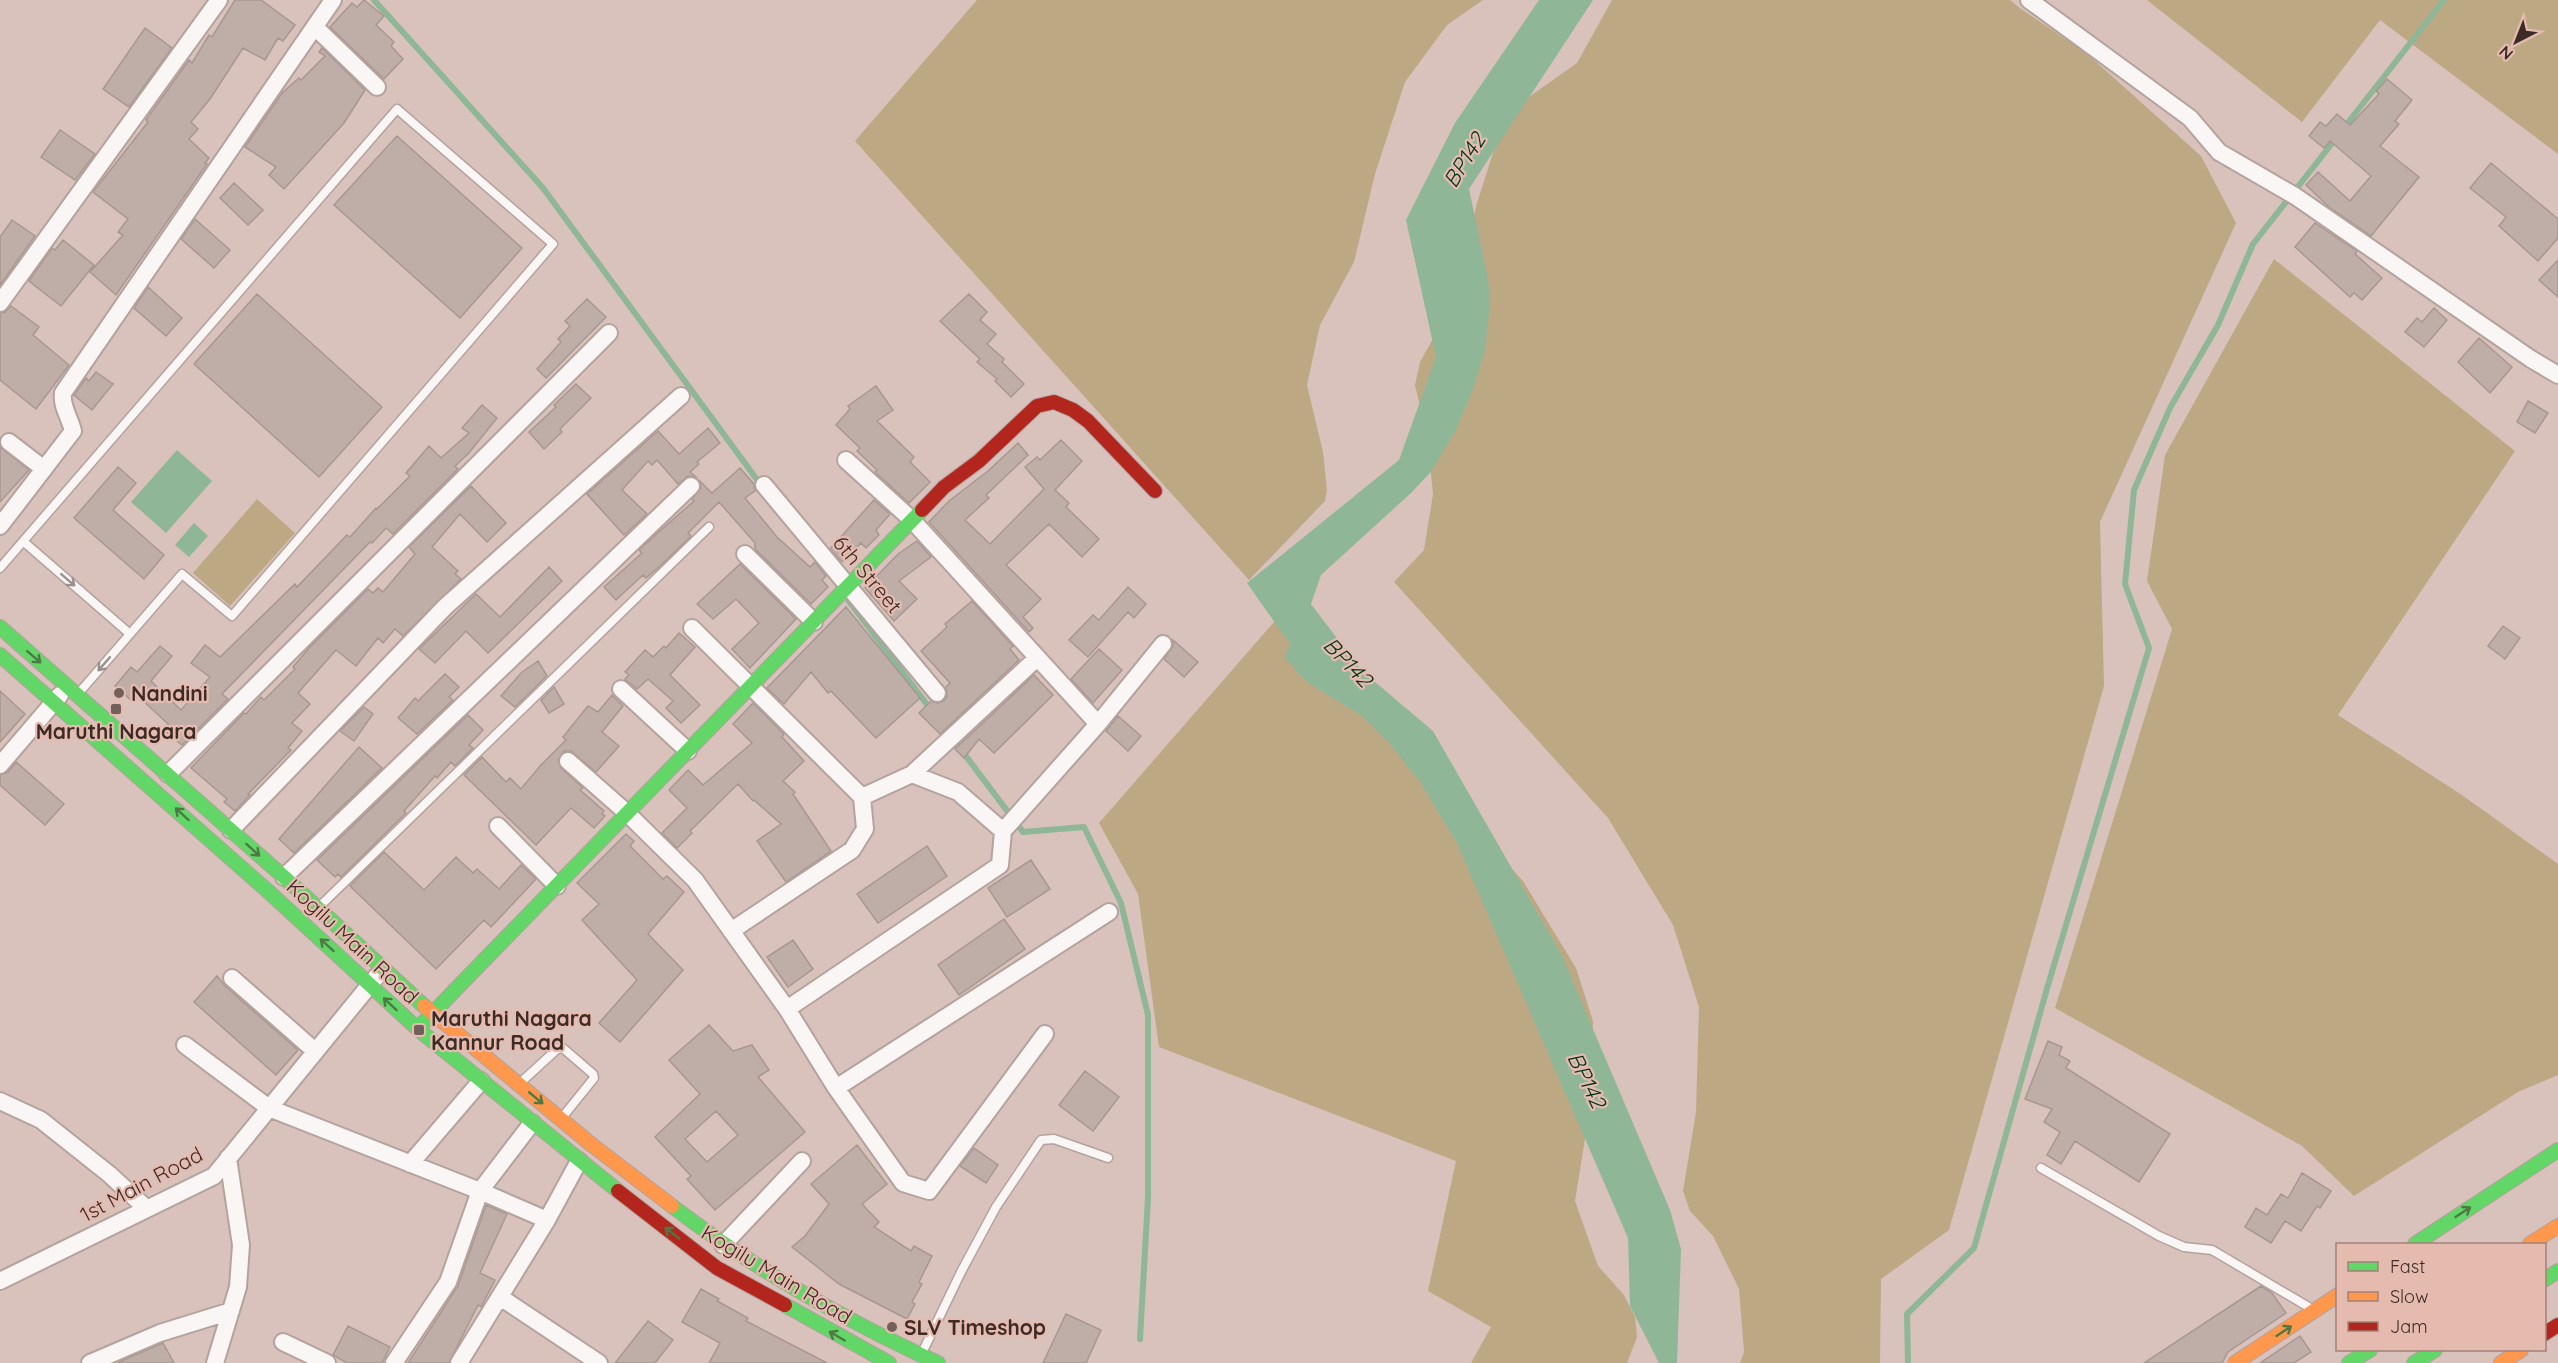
<svg xmlns="http://www.w3.org/2000/svg" width="2558" height="1363" viewBox="0 0 2558 1363" font-family="Quicksand,sans-serif">
<rect width="100%" height="100%" fill="#d9c2bc"/>
<path fill="#bca984" d="M 977,0 L 1483,0 L 1447,25 L 1405,82 L 1375,174 L 1354,262 L 1320,325 L 1307,385 L 1323,452 L 1327,490 L 1325,501 L 1249,580 L 855,141 Z
M 1612,0 L 2010,0 L 2021,9 L 2085,52 L 2201,156 L 2236,223 L 2100,522 L 2104,686 L 1949,1230 L 1881,1279 L 1880,1363 L 1740,1363 L 1744,1352 L 1739,1289 L 1713,1236 L 1690,1211 L 1683,1191 L 1696,1112 L 1699,1007 L 1673,925 L 1608,818 L 1394,582 L 1424,550 L 1433,494 L 1427,434 L 1415,385 L 1420,362 L 1454,301 L 1477,203 L 1500,131 L 1522,102 L 1577,63 Z
M 2147,0 L 2558,0 L 2558,154 L 2380,20 L 2302,122 Z
M 2274,259 L 2515,451 L 2338,715 L 2462,795 L 2558,864 L 2558,1075 L 2518,1092 L 2354,1196 L 2302,1146 L 2055,1008 L 2172,629 L 2147,581 L 2165,455 Z
M 257,499 L 295,533 L 230,606 L 193,573 Z
M 1280,615 L 1523,881 L 1576,968 L 1593,1021 L 1591,1102 L 1575,1201 L 1598,1266 L 1624,1295 L 1635,1317 L 1637,1337 L 1627,1363 L 1471,1363 L 1491,1327 L 1428,1291 L 1456,1161 L 1159,1047 L 1138,894 L 1099,823 Z"/>
<path fill="#8fb797" d="M 1539,0 L 1593,0 L 1469,189 L 1488,279 L 1490,303 L 1485,350 L 1473,389 L 1456,430 L 1431,472 L 1411,493 L 1321,575 L 1311,604 L 1361,670 L 1433,731 L 1561,954 L 1670,1210 L 1681,1249 L 1677,1363 L 1659,1363 L 1630,1306 L 1628,1238 L 1457,843 L 1420,782 L 1390,744 L 1362,716 L 1307,682 L 1284,657 L 1290,644 L 1247,583 L 1399,460 L 1436,357 L 1406,220 L 1455,123 Z
M 177,450 L 212,481 L 166,533 L 131,502 Z
M 194,523 L 208,536 L 189,557 L 175,545 Z"/>
<g fill="none" stroke-linecap="round" stroke-linejoin="round">
<path stroke="#8fb797" stroke-width="6" d="M 374,0 L 543,188 L 761,485
M 2343,129 L 2444,0
M 845,596 L 931,710
M 941,723 L 1023,832 L 1084,827 L 1121,903 L 1148,1015 L 1148,1198 L 1140,1339
M 1908,1363 L 1907,1314 L 1974,1248 L 2048,985 L 2149,648 L 2125,584 L 2134,490 L 2170,408 L 2218,325 L 2253,244 L 2337,137"/>
</g>
<path fill="#bfaea7" stroke="#a89791" stroke-width="1.5" fill-rule="evenodd" d="M 235,0 L 261,0 L 295,25 L 283,41 L 278,38 L 265,60 L 243,48 L 210,99 L 191,122 L 198,129 L 189,139 L 209,158 L 205,163 L 207,164 L 116,295 L 90,272 L 123,235 L 118,232 L 128,219 L 93,192 L 148,122 L 146,120 L 189,60 L 192,63 L 209,35 L 212,37 Z
M 364,0 L 384,16 L 376,25 L 394,42 L 391,46 L 403,59 L 384,79 L 330,27 L 352,3 L 357,7 Z
M 145,28 L 172,48 L 129,107 L 103,89 Z
M 322,48 L 365,90 L 344,123 L 284,189 L 269,175 L 276,167 L 245,147 L 282,93 L 299,78 L 301,80 L 325,56 L 319,52 Z
M 2387,79 L 2412,100 L 2395,121 L 2399,124 L 2380,146 L 2419,177 L 2371,236 L 2329,207 L 2306,185 L 2318,172 L 2350,201 L 2371,176 L 2330,141 L 2324,148 L 2309,136 L 2320,122 L 2326,126 L 2337,114 L 2350,125 L 2379,94 L 2376,91 Z
M 60,130 L 95,154 L 75,180 L 41,157 Z
M 397,136 L 522,248 L 460,318 L 334,205 Z
M 2491,163 L 2558,219 L 2558,238 L 2538,261 L 2499,226 L 2506,217 L 2470,188 Z
M 234,183 L 263,210 L 248,225 L 220,198 Z
M 195,219 L 230,250 L 214,268 L 181,239 Z
M 12,220 L 35,236 L 0,285 L 0,237 Z
M 2315,223 L 2357,251 L 2355,254 L 2382,278 L 2362,300 L 2354,293 L 2350,297 L 2295,247 Z
M 63,240 L 94,265 L 61,306 L 29,281 L 52,248 L 55,250 Z
M 2558,260 L 2558,297 L 2539,280 Z
M 148,287 L 182,318 L 166,336 L 134,308 Z
M 257,294 L 382,407 L 319,477 L 194,364 Z
M 969,294 L 987,312 L 980,320 L 996,334 L 987,344 L 1004,359 L 1002,362 L 1024,384 L 1011,397 L 995,381 L 997,379 L 977,362 L 980,359 L 940,321 Z
M 587,299 L 606,317 L 546,378 L 537,369 L 561,342 L 558,339 L 570,326 L 565,321 Z
M 11,306 L 39,327 L 33,335 L 69,365 L 36,409 L 0,380 L 0,313 L 5,312 Z
M 2434,308 L 2447,320 L 2424,347 L 2405,332 L 2417,318 L 2422,322 Z
M 2479,338 L 2512,367 L 2490,393 L 2458,362 Z
M 96,372 L 113,384 L 92,410 L 74,395 L 86,378 L 89,381 Z
M 576,384 L 591,398 L 560,429 L 562,432 L 544,449 L 529,432 L 556,407 L 554,405 Z
M 876,386 L 893,410 L 877,421 L 914,457 L 910,462 L 930,482 L 909,503 L 875,472 L 877,470 L 857,451 L 860,448 L 836,425 L 850,409 L 848,406 Z
M 2528,401 L 2548,413 L 2535,433 L 2517,422 Z
M 482,405 L 497,418 L 468,454 L 455,466 L 458,469 L 393,534 L 386,528 L 372,543 L 370,542 L 222,694 L 228,699 L 182,745 L 164,730 L 168,724 L 138,696 L 133,702 L 115,686 L 131,667 L 137,672 L 160,646 L 172,656 L 151,681 L 181,710 L 210,677 L 191,663 L 205,645 L 220,657 L 295,584 L 297,587 L 347,535 L 350,537 L 376,508 L 377,509 L 410,476 L 406,473 L 429,446 L 441,458 L 469,433 L 462,428 Z
M 708,428 L 720,443 L 697,462 L 699,464 L 690,472 L 696,477 L 688,476 L 678,484 L 657,460 L 652,465 L 648,461 L 622,490 L 647,514 L 624,535 L 587,494 L 658,431 L 679,454 Z
M 1061,440 L 1082,461 L 1055,490 L 1069,503 L 1066,507 L 1099,539 L 1082,557 L 1049,524 L 1006,565 L 1041,599 L 1023,617 L 1033,628 L 1029,632 L 929,522 L 949,501 L 988,471 L 1018,443 L 1028,455 L 986,495 L 989,498 L 965,520 L 990,544 L 1044,489 L 1025,467 L 1037,457 L 1040,460 Z
M 0,447 L 29,470 L 0,502 Z
M 118,467 L 136,483 L 113,510 L 164,555 L 144,579 L 74,518 Z
M 740,468 L 754,484 L 755,491 L 745,498 L 777,537 L 810,567 L 815,562 L 826,576 L 822,580 L 828,587 L 811,604 L 755,549 L 755,543 L 719,502 L 688,533 L 691,536 L 659,567 L 646,578 L 643,575 L 616,600 L 604,587 L 642,553 L 639,550 L 662,529 L 694,501 L 692,499 L 701,488 L 700,481 L 712,493 Z
M 471,486 L 506,523 L 487,542 L 460,514 L 432,547 L 458,571 L 455,574 L 461,579 L 403,636 L 395,629 L 383,643 L 378,638 L 356,666 L 336,650 L 298,693 L 310,704 L 292,723 L 302,731 L 288,748 L 291,750 L 248,794 L 250,795 L 235,811 L 224,802 L 227,799 L 191,768 L 244,713 L 246,714 L 261,697 L 264,700 L 295,669 L 293,667 L 310,647 L 368,589 L 373,593 L 378,588 L 383,592 L 415,554 L 409,547 Z
M 874,500 L 890,514 L 876,530 L 879,535 L 866,548 L 861,543 L 842,562 L 830,549 Z
M 917,541 L 931,557 L 899,581 L 917,599 L 894,621 L 865,588 L 898,554 Z
M 740,564 L 796,619 L 750,668 L 732,649 L 759,623 L 736,599 L 713,619 L 697,604 Z
M 549,567 L 562,581 L 488,653 L 466,631 L 435,663 L 419,649 L 476,594 L 500,617 Z
M 1128,587 L 1146,604 L 1134,618 L 1128,612 L 1088,657 L 1069,640 L 1093,615 L 1099,620 Z
M 972,601 L 1013,646 L 1010,649 L 1019,660 L 940,734 L 919,713 L 931,701 L 938,703 L 944,701 L 947,696 L 946,687 L 950,683 L 921,651 L 947,627 L 945,624 Z
M 846,607 L 920,698 L 876,738 L 831,691 L 828,693 L 811,672 L 784,704 L 767,688 Z
M 2503,626 L 2520,638 L 2505,659 L 2488,646 Z
M 679,633 L 695,647 L 670,675 L 700,705 L 681,723 L 666,708 L 673,701 L 648,679 L 637,689 L 625,679 L 629,675 L 625,672 L 645,650 L 653,657 L 664,646 L 666,648 Z
M 1173,640 L 1198,662 L 1184,677 L 1164,659 L 1173,646 Z
M 1099,649 L 1122,670 L 1093,703 L 1071,679 Z
M 538,661 L 547,676 L 515,707 L 501,696 L 522,672 Z
M 445,674 L 459,687 L 449,697 L 453,700 L 417,734 L 398,718 L 415,698 L 418,701 Z
M 1034,675 L 1053,695 L 994,753 L 979,739 L 964,758 L 955,749 Z
M 554,687 L 564,704 L 549,713 L 541,700 Z
M 0,691 L 25,714 L 0,742 Z
M 612,695 L 623,706 L 602,732 L 619,746 L 596,772 L 571,751 L 564,751 L 558,760 L 561,768 L 583,788 L 580,790 L 604,811 L 602,814 L 605,816 L 594,828 L 571,808 L 536,845 L 464,775 L 482,757 L 506,782 L 510,778 L 521,789 L 541,765 L 566,740 L 563,737 L 588,706 L 598,712 Z
M 753,703 L 784,734 L 782,737 L 804,761 L 783,781 L 795,792 L 793,794 L 831,851 L 786,882 L 757,841 L 781,824 L 754,800 L 753,801 L 738,784 L 690,831 L 692,833 L 677,848 L 662,833 L 687,808 L 669,790 L 688,770 L 703,785 L 752,743 L 733,724 Z
M 364,707 L 373,714 L 354,741 L 340,731 Z
M 468,715 L 483,730 L 469,745 L 473,748 L 455,766 L 451,762 L 437,778 L 435,776 L 404,811 L 406,813 L 341,877 L 338,874 L 335,877 L 317,860 Z
M 1118,716 L 1141,736 L 1128,751 L 1106,731 Z
M 359,747 L 382,768 L 294,853 L 279,839 Z
M 16,762 L 64,804 L 45,825 L 0,785 L 0,775 L 8,772 Z
M 626,834 L 634,841 L 630,846 L 663,879 L 667,876 L 684,892 L 648,934 L 683,970 L 620,1042 L 599,1023 L 637,980 L 582,920 L 599,904 L 577,883 Z
M 927,846 L 947,876 L 878,923 L 857,894 Z
M 384,852 L 424,890 L 456,857 L 473,873 L 477,869 L 499,889 L 521,865 L 536,879 L 491,927 L 484,920 L 436,969 L 350,886 Z
M 1031,860 L 1050,889 L 1007,917 L 988,888 Z
M 1004,919 L 1025,949 L 959,995 L 938,965 Z
M 793,940 L 813,969 L 788,987 L 767,957 Z
M 217,976 L 225,986 L 298,1050 L 276,1075 L 194,1002 Z
M 709,1025 L 733,1051 L 752,1045 L 769,1070 L 758,1077 L 805,1132 L 715,1210 L 687,1179 L 691,1176 L 655,1137 L 700,1094 L 669,1060 ZM 716,1111 L 738,1135 L 707,1162 L 685,1139 Z
M 2048,1041 L 2062,1047 L 2059,1055 L 2070,1061 L 2066,1068 L 2170,1134 L 2139,1182 L 2075,1141 L 2061,1164 L 2047,1155 L 2060,1132 L 2044,1122 L 2052,1109 L 2025,1099 Z
M 1085,1071 L 1119,1097 L 1093,1131 L 1059,1105 Z
M 857,1145 L 887,1184 L 862,1204 L 879,1222 L 874,1227 L 911,1251 L 914,1246 L 932,1256 L 919,1282 L 922,1284 L 912,1302 L 915,1304 L 907,1319 L 839,1284 L 792,1247 L 805,1236 L 829,1204 L 811,1184 Z
M 974,1148 L 998,1165 L 986,1183 L 960,1166 Z
M 2302,1173 L 2331,1191 L 2320,1208 L 2317,1206 L 2301,1231 L 2285,1221 L 2271,1243 L 2245,1227 L 2256,1208 L 2267,1215 L 2281,1194 L 2288,1198 Z
M 486,1205 L 507,1214 L 480,1273 L 495,1280 L 481,1307 L 478,1305 L 449,1363 L 408,1363 L 458,1286 Z
M 2261,1286 L 2272,1293 L 2286,1313 L 2228,1352 L 2222,1363 L 2144,1363 Z
M 701,1289 L 719,1299 L 717,1301 L 748,1318 L 746,1321 L 827,1363 L 709,1363 L 720,1343 L 682,1322 Z
M 1066,1314 L 1101,1330 L 1086,1363 L 1043,1363 Z
M 648,1321 L 673,1340 L 655,1363 L 615,1363 Z
M 348,1326 L 390,1347 L 382,1363 L 347,1363 L 333,1355 Z
M 2300,1336 L 2311,1352 L 2294,1363 L 2260,1363 Z
M 163,1343 L 174,1363 L 118,1363 L 121,1361 Z"/>
<g fill="none" stroke-linecap="round" stroke-linejoin="round">
<defs>
<path id="lane" d="M 24,542 L 130,634
M 0,568 L 397,109 L 553,244 L 232,616 L 182,574 L 78,694
M 318,908 L 709,527
M 519,1084 L 554,1052 L 559,1048 L 564,1049 L 593,1074 L 594,1078 L 561,1119
M 2041,1168 L 2159,1236 L 2184,1247 L 2212,1250 L 2312,1309
M 922,1353 L 961,1272 L 996,1207 L 1041,1140 L 1054,1139 L 1108,1158"/>
<path id="street" d="M 2029,0 L 2190,118 L 2219,152 L 2295,196 L 2531,359 L 2558,375
M 315,27 L 377,87
M 0,303 L 219,0
M 9,442 L 44,469
M 846,460 L 912,520 L 1098,724
M 764,485 L 937,693
M 0,526 L 73,431 C 70,418 61,406 63,393 L 333,0
M 745,554 L 814,622
M 692,628 L 862,797
M 621,689 L 688,751
M 568,761 L 627,813 L 695,880 L 787,1009 L 836,1088 L 903,1183 L 929,1191 L 1045,1034
M 0,765 L 60,695
M 168,774 L 609,333
M 912,774 L 958,792 L 1003,831
M 498,826 L 557,886
M 231,830 L 445,607 L 681,396
M 284,877 L 691,486
M 731,931 L 852,850 L 865,829 L 862,797 L 912,774 L 1037,658
M 232,978 L 315,1051
M 787,1009 L 1000,865 L 1003,831 L 1098,724 L 1163,644
M 185,1045 L 269,1108 L 480,1191 L 547,1220
M 836,1088 L 1109,912
M 0,1101 L 41,1120 L 109,1174 L 147,1209
M 410,1164 L 481,1081
M 723,1245 L 802,1161
M 0,1281 L 214,1176 L 377,976
M 500,1297 L 599,1363
M 283,1342 L 327,1363
M 90,1363 L 160,1333 L 231,1311
M 215,1363 L 238,1287 L 241,1245 L 228,1158
M 394,1363 L 448,1282 L 480,1191 L 532,1123
M 459,1363 L 547,1220 L 579,1161"/>
<path id="fast" d="M 0,627 L 284,877 L 424,1006
M 0,655 L 270,893 L 419,1030 L 618,1191
M 423,1023 L 922,510
M 672,1206 C 754,1269 845,1320 938,1363
M 2415,1244 L 2558,1150
M 2544,1280 L 2558,1271
M 785,1305 L 889,1363
M 2349,1363 L 2370,1350
M 2414,1363 L 2435,1350"/>
<path id="slow" d="M 424,1006 L 592,1145 L 672,1206
M 2530,1244 L 2558,1226
M 2235,1363 L 2338,1295
M 2501,1363 L 2521,1350"/>
<path id="jam" d="M 922,510 L 944,487 L 979,461 L 1037,406 L 1054,402 L 1073,410 L 1088,421 L 1155,491
M 618,1191 L 717,1268 L 785,1305
M 2544,1334 L 2558,1325"/>
</defs>
<use href="#lane" stroke="#b4a29d" stroke-width="11"/>
<use href="#street" stroke="#b4a29d" stroke-width="20"/>
<use href="#fast" stroke="#b4a29d" stroke-width="16"/>
<use href="#slow" stroke="#b4a29d" stroke-width="16"/>
<use href="#jam" stroke="#b4a29d" stroke-width="16"/>
<use href="#lane" stroke="#f9f6f5" stroke-width="8"/>
<use href="#street" stroke="#f9f6f5" stroke-width="16"/>
<use href="#fast" stroke="#63d668" stroke-width="14"/>
<use href="#slow" stroke="#ff974d" stroke-width="14"/>
<use href="#jam" stroke="#b3261e" stroke-width="14"/>
</g>
<defs><path id="oneway-shaft" d="M-6 0H5M1.5-3L5.5 0L1.5 3" fill="none" stroke-width="1.6" stroke-linecap="round" stroke-linejoin="round" transform="scale(1.5)"/></defs>
<g stroke="#9a908e">
<use href="#oneway-shaft" transform="translate(68 580) rotate(41)"/>
<use href="#oneway-shaft" transform="translate(104 664) rotate(131)"/>
</g>
<g stroke="#4e7844">
<use href="#oneway-shaft" transform="translate(34 657) rotate(41)"/>
<use href="#oneway-shaft" transform="translate(182 814) rotate(-138)"/>
<use href="#oneway-shaft" transform="translate(253 850) rotate(42)"/>
<use href="#oneway-shaft" transform="translate(327 945) rotate(-138)"/>
<use href="#oneway-shaft" transform="translate(390 1004) rotate(-137)"/>
<use href="#oneway-shaft" transform="translate(536 1098) rotate(40)"/>
<use href="#oneway-shaft" transform="translate(2463 1212) rotate(-33)"/>
<use href="#oneway-shaft" transform="translate(672 1233) rotate(-142)"/>
<use href="#oneway-shaft" transform="translate(2284 1331) rotate(-33)"/>
<use href="#oneway-shaft" transform="translate(837 1336) rotate(-150)"/>
</g>
<g fill="#73605a" stroke="#e6bbaf" stroke-width="2">
<circle cx="119" cy="693" r="6"/>
<rect x="110" y="703" width="12" height="12" rx="3"/>
<rect x="413" y="1024" width="12" height="12" rx="3"/>
<circle cx="892" cy="1327" r="6"/>
</g>
<g text-anchor="middle" dominant-baseline="central" stroke-width="4.5" stroke-linejoin="round" paint-order="stroke">
<g font-size="21" fill="#3c2b26" stroke="#e6bbaf">
<text transform="translate(868 574) rotate(50)">6th Street</text>
<text transform="translate(353 941) rotate(43)">Kogilu Main Road</text>
<text transform="translate(141 1184) rotate(-28)">1st Main Road</text>
<text transform="translate(777 1274) rotate(31)">Kogilu Main Road</text>
</g>
<g font-size="21" font-weight="bold" fill="#3c2b26" stroke="#e6bbaf" text-anchor="start">
<text x="131" y="693">Nandini</text>
<text x="116" y="731" text-anchor="middle">Maruthi Nagara</text>
<text x="431" y="1018">Maruthi Nagara<tspan x="431" dy="24">Kannur Road</tspan></text>
<text x="904" y="1327">SLV Timeshop</text>
</g>
<g font-size="22" font-style="italic" fill="#00371c" stroke="#e6bbaf">
<text transform="translate(1464 160) rotate(-58)">BP142</text>
<text transform="translate(1348 662) rotate(46)">BP142</text>
<text transform="translate(1587 1080) rotate(64)">BP142</text>
</g>
</g>
<rect x="2336" y="1243" width="210" height="108" fill="#e6bbaf" stroke="#a28178" stroke-width="1.5"/>
<rect x="2348" y="1262" width="30" height="9" fill="#63d668" stroke="#a28178" stroke-width="1.5"/>
<text x="2390" y="1273" font-size="18" fill="#3c2b26">Fast</text>
<rect x="2348" y="1292" width="30" height="9" fill="#ff974d" stroke="#a28178" stroke-width="1.5"/>
<text x="2390" y="1303" font-size="18" fill="#3c2b26">Slow</text>
<rect x="2348" y="1322" width="30" height="9" fill="#b3261e" stroke="#a28178" stroke-width="1.5"/>
<text x="2390" y="1333" font-size="18" fill="#3c2b26">Jam</text>
<g transform="translate(2516 42) rotate(222)" stroke="#e6bbaf" stroke-width="4.5" paint-order="stroke">
<path d="M0-4.5L10 22L0 15L-10 22Z" fill="#3c2b26"/>
<text y="-9" font-size="16" font-weight="bold" text-anchor="middle" fill="#3c2b26">N</text>
</g>
</svg>
